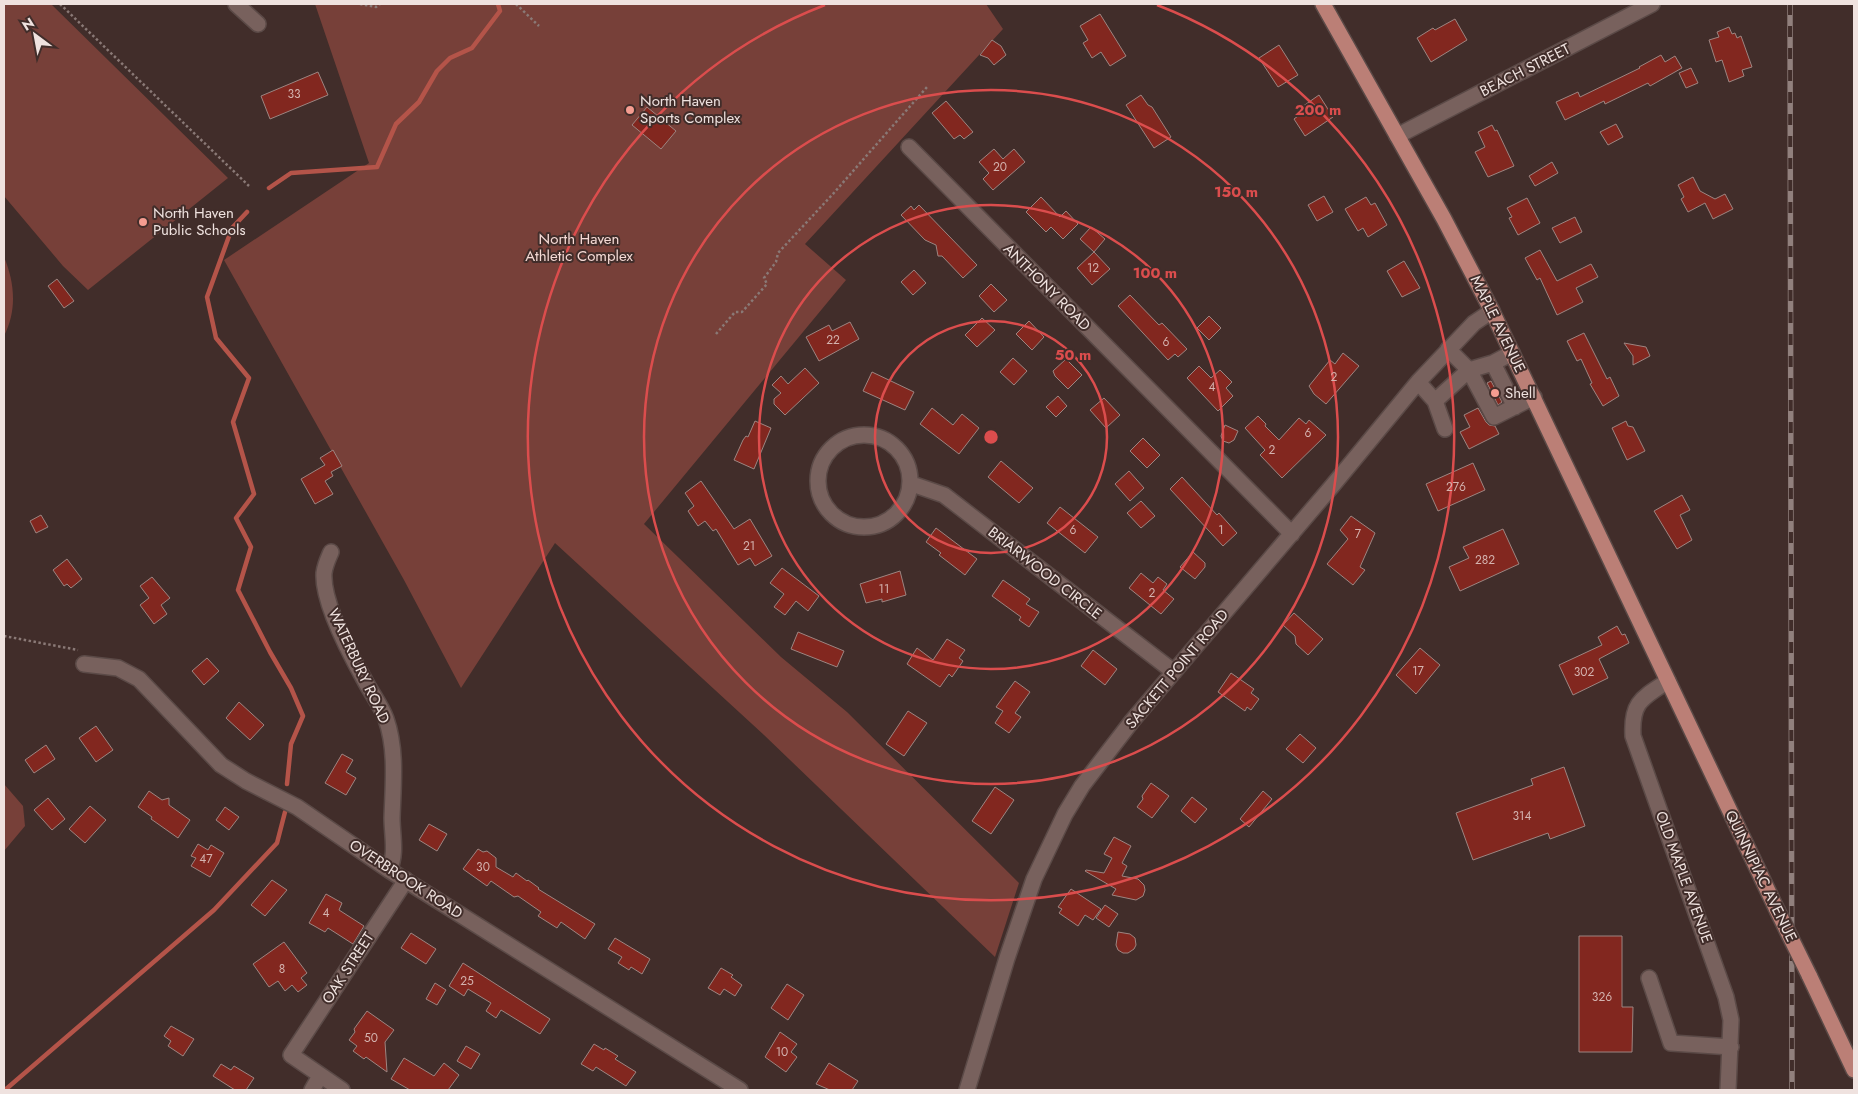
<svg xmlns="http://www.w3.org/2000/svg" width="1858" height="1094" viewBox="0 0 1858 1094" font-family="Jost,sans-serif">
<rect width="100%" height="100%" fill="#412d2a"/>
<path fill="#774039" d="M 4,4 L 51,4 L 228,178 L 88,290 L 63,266 L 4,196 Z
M 315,4 L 986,4 L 1003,29 L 805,244 L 846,280 L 644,524 L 781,657 L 847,712 L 1019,883 L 995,957 L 764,735 L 555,543 L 461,688 L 404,580 L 224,260 L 369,163 Z
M 4,257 C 15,283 17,311 4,336 Z
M 4,784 L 23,806 L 25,826 L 4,851 Z"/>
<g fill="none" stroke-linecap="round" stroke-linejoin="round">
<path stroke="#b45449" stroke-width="4.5" d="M 269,188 L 291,173 L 377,167 L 396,124 L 419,102 L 437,71 L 450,58 L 472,48 L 500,11 L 498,4
M 247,212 L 232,228 L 207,297 L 216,338 L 249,378 L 233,422 L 254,494 L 236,518 L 251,547 L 238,590 L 270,652 L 291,688 L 303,716 L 291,744 L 287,784
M 5,1090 L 214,910 L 277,843 L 285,812"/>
</g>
<path fill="#82271f" stroke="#9d8581" d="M 1100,14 L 1126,56 L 1110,66 L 1101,52 L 1092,58 L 1083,43 L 1088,40 L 1080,26 Z
M 1455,19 L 1467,40 L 1431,62 L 1417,38 L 1433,28 L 1435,30 Z
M 1729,27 L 1732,34 L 1735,33 L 1737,38 L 1741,36 L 1752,67 L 1742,70 L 1744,76 L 1729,82 L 1722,60 L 1716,62 L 1709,40 L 1719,37 L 1717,32 Z
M 992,40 L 1001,46 L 1006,55 L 994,65 L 988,58 L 980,55 Z
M 1279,45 L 1298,75 L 1278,87 L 1259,58 Z
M 1661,55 L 1665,62 L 1675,56 L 1682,68 L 1650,86 L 1648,83 L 1605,104 L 1604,101 L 1565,120 L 1556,102 L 1578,92 L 1580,97 L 1640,68 L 1639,67 Z
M 1691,68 L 1698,83 L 1686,88 L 1679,73 Z
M 318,72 L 328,95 L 270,119 L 261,96 Z
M 1141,95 L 1148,105 L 1152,107 L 1171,137 L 1154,148 L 1126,105 Z
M 1319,95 L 1333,117 L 1305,136 L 1294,119 L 1302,113 L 1299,109 Z
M 946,101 L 973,132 L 964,139 L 960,135 L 954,139 L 932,113 Z
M 647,107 L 676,131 L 661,149 L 632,125 Z
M 1616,124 L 1623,137 L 1608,145 L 1600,132 Z
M 1492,125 L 1495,131 L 1497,130 L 1514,166 L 1488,177 L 1475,152 L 1485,147 L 1478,132 Z
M 994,149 L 1003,159 L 1014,149 L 1025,162 L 993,190 L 983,179 L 989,173 L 979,162 Z
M 1552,162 L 1558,173 L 1535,186 L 1529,176 Z
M 1693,177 L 1700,191 L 1715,199 L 1725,194 L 1733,209 L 1713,219 L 1705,203 L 1688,212 L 1681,199 L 1684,197 L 1678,185 Z
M 1324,196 L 1333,212 L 1317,221 L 1308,205 Z
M 1041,197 L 1060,217 L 1066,211 L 1078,224 L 1063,239 L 1051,227 L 1046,232 L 1026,212 Z
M 1366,197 L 1371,205 L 1375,203 L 1387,225 L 1368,237 L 1363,228 L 1358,231 L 1345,209 Z
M 1527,198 L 1540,223 L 1518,235 L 1509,218 L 1512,217 L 1507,208 Z
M 919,205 L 977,265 L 963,278 L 942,256 L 938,256 L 936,245 L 925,240 L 901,215 L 911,206 L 914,210 Z
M 1575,217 L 1582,232 L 1560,243 L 1552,228 Z
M 1091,227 L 1105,239 L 1094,252 L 1080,239 Z
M 1540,250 L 1557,281 L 1591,264 L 1598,277 L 1576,288 L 1583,302 L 1557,315 L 1540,278 L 1537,280 L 1525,258 Z
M 1094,252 L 1110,269 L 1092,285 L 1077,268 Z
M 1404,261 L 1420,288 L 1402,297 L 1387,271 Z
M 914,270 L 926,283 L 913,295 L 901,282 Z
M 57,279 L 74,301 L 64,308 L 48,286 Z
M 991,284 L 1007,300 L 994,312 L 979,296 Z
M 1130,295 L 1159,325 L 1162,323 L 1187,349 L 1178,357 L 1175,354 L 1168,360 L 1118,306 Z
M 1209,316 L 1221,328 L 1209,340 L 1197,328 Z
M 982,318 L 995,330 L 977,347 L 965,335 Z
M 1029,321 L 1044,337 L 1032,350 L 1016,334 Z
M 850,322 L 859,339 L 819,361 L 806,337 L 829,325 L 832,331 Z
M 1584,333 L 1607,379 L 1610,377 L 1619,396 L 1603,406 L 1590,384 L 1592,383 L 1581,359 L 1577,361 L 1567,341 Z
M 1624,343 L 1646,347 L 1650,356 L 1633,365 L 1633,356 Z
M 1343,353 L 1359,366 L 1326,404 L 1314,394 L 1309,386 L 1330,360 L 1335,364 Z
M 1013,358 L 1027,371 L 1014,385 L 1000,372 Z
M 1066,359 L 1082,375 L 1068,389 L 1055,376 L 1053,371 Z
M 1199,366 L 1211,378 L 1220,370 L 1232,382 L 1226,388 L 1233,396 L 1218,411 L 1187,378 Z
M 805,368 L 819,383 L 785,415 L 774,404 L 774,399 L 781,393 L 772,385 L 781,376 L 788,384 Z
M 872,372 L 914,392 L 905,410 L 863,391 Z
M 1491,381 L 1502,402 L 1498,405 L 1487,383 Z
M 1058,396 L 1067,406 L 1056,417 L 1046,407 Z
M 1104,398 L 1120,415 L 1106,428 L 1090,410 Z
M 932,408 L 953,425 L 962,414 L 979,428 L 959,454 L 920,424 Z
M 1478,408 L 1486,422 L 1489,425 L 1495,426 L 1499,434 L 1469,449 L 1460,432 L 1470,427 L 1464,415 Z
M 1258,416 L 1266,424 L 1265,426 L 1279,440 L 1299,418 L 1306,424 L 1309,420 L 1326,435 L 1282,478 L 1260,455 L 1265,450 L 1245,428 Z
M 755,421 L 771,428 L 754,469 L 734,460 L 743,440 L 746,436 L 748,437 Z
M 1626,421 L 1628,426 L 1633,427 L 1645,451 L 1627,460 L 1612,428 Z
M 1225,425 L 1238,431 L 1234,440 L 1229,443 L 1223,441 L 1221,436 Z
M 1143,438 L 1160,455 L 1147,468 L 1130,451 Z
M 333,450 L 342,466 L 331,472 L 333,476 L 325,481 L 333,494 L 315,504 L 301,479 L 325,465 L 320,458 Z
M 1001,461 L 1033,488 L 1019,503 L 988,477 Z
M 1473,463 L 1485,490 L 1438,511 L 1426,484 Z
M 1129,471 L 1144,488 L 1130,501 L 1115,484 Z
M 1182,477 L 1217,515 L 1219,513 L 1237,533 L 1223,546 L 1170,489 Z
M 701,481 L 734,529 L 750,519 L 772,556 L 755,566 L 750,558 L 738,565 L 716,529 L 713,531 L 705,521 L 698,526 L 688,511 L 694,506 L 685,493 Z
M 1682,495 L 1690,510 L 1680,515 L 1692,540 L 1677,549 L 1654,511 Z
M 1141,501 L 1155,516 L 1141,528 L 1127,513 Z
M 1060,507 L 1098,537 L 1085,553 L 1047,523 Z
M 41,515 L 48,527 L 36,533 L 30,521 Z
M 1351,516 L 1375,533 L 1360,567 L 1365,570 L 1353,585 L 1327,564 L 1348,539 L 1340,530 Z
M 936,528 L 977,559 L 965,575 L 939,555 L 941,553 L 926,542 Z
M 1503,529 L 1519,564 L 1460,591 L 1449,567 L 1469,558 L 1463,547 Z
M 1193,552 L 1205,563 L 1205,567 L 1195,579 L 1180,567 Z
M 67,559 L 82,579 L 71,588 L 67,584 L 64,586 L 53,570 Z
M 782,568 L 819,596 L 808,611 L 796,601 L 785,615 L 774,607 L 784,594 L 770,583 Z
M 900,571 L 906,595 L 882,602 L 882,599 L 866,603 L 860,584 Z
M 1141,573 L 1153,583 L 1158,577 L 1167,584 L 1163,590 L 1174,599 L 1161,614 L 1129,588 Z
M 152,577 L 170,598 L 161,605 L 167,614 L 154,624 L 140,605 L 149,598 L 140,586 Z
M 1003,580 L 1030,599 L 1026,604 L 1039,612 L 1029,627 L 1019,620 L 1021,617 L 992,596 Z
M 1294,613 L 1323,639 L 1308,655 L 1296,644 L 1295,636 L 1283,625 Z
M 1617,626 L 1622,635 L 1625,634 L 1629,643 L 1599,659 L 1608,678 L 1573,695 L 1559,665 L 1602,645 L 1598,637 Z
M 798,632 L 844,651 L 837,667 L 791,649 Z
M 947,639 L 965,650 L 959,658 L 963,661 L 952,677 L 949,674 L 940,687 L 907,664 L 917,648 L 933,660 Z
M 1420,648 L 1440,665 L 1416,694 L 1396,675 Z
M 1093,650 L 1117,669 L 1105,685 L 1081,666 Z
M 207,658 L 219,671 L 204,685 L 192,671 Z
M 1231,673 L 1254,689 L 1251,693 L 1259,699 L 1251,710 L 1247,707 L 1245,711 L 1218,692 Z
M 1015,681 L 1030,692 L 1015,713 L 1021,717 L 1009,733 L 995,723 L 1003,711 L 996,707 Z
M 239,702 L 264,725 L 250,740 L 226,718 Z
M 908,711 L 927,723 L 904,756 L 886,744 Z
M 96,726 L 113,750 L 96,762 L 79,738 Z
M 1300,734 L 1316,748 L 1303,763 L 1286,749 Z
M 46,745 L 55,759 L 34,773 L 25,760 Z
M 342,754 L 353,760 L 346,772 L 356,778 L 346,795 L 325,783 Z
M 1564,767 L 1585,826 L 1550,839 L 1548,833 L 1473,860 L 1456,813 L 1533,785 L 1531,779 Z
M 1151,783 L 1169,796 L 1152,818 L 1137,807 L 1143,799 L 1142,796 Z
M 995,787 L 1014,800 L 991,834 L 972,821 Z
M 149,791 L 162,800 L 169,798 L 169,805 L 190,820 L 178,838 L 151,819 L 152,817 L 138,807 Z
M 1263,791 L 1272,799 L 1249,827 L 1240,819 Z
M 1192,797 L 1207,809 L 1195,823 L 1181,811 Z
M 48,798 L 65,819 L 52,830 L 34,810 Z
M 90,806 L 106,820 L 85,843 L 69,829 Z
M 225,807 L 239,817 L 229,830 L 216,820 Z
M 429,824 L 447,834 L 437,851 L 419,840 Z
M 1114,837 L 1131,846 L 1122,863 L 1127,866 L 1122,876 L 1138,879 L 1144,885 L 1145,890 L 1143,896 L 1136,900 L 1112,895 L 1116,889 L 1085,871 L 1086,870 L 1104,873 L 1112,858 L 1104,854 Z
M 198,844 L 208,850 L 211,845 L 224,853 L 210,877 L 191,866 L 196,858 L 191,856 Z
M 478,849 L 483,852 L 487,851 L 496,858 L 496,867 L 513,877 L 516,873 L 527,881 L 528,880 L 539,888 L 538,889 L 595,924 L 585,939 L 561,922 L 557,928 L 538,916 L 541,912 L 518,896 L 514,897 L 491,881 L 487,886 L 463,869 Z
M 272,880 L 287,890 L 265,916 L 251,905 Z
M 1071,889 L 1101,909 L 1093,920 L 1085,915 L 1078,926 L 1059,913 L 1062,909 L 1058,907 Z
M 326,894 L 342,903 L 339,910 L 364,926 L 353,944 L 328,928 L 325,932 L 309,923 Z
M 1105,905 L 1118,914 L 1109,927 L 1096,918 Z
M 1118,932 L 1130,934 L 1135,938 L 1136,945 L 1134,949 L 1128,953 L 1123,953 L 1118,950 L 1116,945 Z
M 411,933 L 436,949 L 426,964 L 401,948 Z
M 1579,936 L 1622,936 L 1622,1007 L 1633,1007 L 1632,1052 L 1579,1052 Z
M 615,938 L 650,959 L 642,974 L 631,967 L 629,970 L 618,963 L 622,957 L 608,949 Z
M 284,942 L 307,973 L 301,978 L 307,985 L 298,992 L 292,985 L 285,991 L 278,981 L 269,987 L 253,964 Z
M 463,963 L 550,1019 L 540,1034 L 501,1010 L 496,1018 L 486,1011 L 491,1003 L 468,989 L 464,996 L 449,986 Z
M 721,968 L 733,975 L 731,977 L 742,985 L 735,996 L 724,989 L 720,995 L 708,988 Z
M 435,983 L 446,990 L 437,1005 L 426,999 Z
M 787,984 L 804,995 L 788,1020 L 771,1008 Z
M 367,1011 L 394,1030 L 385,1042 L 387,1072 L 366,1057 L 364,1059 L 353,1051 L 357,1046 L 349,1040 L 355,1032 L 354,1029 Z
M 171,1026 L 194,1039 L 183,1056 L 168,1046 L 171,1041 L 164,1036 Z
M 780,1032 L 797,1044 L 791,1052 L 797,1057 L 786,1072 L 765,1057 Z
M 594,1044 L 604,1050 L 605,1048 L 618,1056 L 615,1059 L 636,1072 L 626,1086 L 596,1067 L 593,1071 L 581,1064 Z
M 466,1046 L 480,1054 L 471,1069 L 457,1061 Z
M 404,1058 L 434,1076 L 444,1063 L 459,1075 L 448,1090 L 410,1090 L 391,1079 Z
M 829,1063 L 858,1081 L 852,1090 L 830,1090 L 816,1084 Z
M 221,1064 L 231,1070 L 234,1066 L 254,1078 L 246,1090 L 235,1090 L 213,1076 Z"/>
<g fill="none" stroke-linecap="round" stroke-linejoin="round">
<defs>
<path id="minor" d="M 236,4 L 258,24
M 1397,136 L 1652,4
M 909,147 L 1292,534
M 1512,353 L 1493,363 L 1469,370 L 1494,417 L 1534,397
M 1493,363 L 1515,407
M 1418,382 L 1435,401 L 1469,370 L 1448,349
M 1435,401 L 1445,429
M818 481a46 46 0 1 1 92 0a46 46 0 1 1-92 0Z
M 912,484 L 944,495 L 1174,672
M 331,552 C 328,559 325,565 324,573 C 322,602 350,654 364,679 C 371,693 381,705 386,719 C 397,750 393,786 392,818 C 392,835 397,854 389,870
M 84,664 L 118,668 L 139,679 L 221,765 L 246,781 L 297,807 L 389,870 L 740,1090
M 1668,681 C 1642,698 1631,702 1633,736 L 1726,997 L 1731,1020 L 1728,1090
M 1649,978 L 1671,1043 L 1731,1047
M 312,1090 L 320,1076
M 342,1090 L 291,1055 L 406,880
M 967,1090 L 1007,958 L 1034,879 L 1065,814 L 1082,786 L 1132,721 L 1333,485 L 1418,382 L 1474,323 L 1492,311"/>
<path id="major" d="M 1323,4 L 1444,219 L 1492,311 L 1777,910
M 1809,975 L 1854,1070"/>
</defs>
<use href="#minor" stroke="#5b4a47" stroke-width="18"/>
<use href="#major" stroke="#5b4a47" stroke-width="18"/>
<path stroke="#8a7976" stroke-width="2.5" stroke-dasharray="2.5 2.5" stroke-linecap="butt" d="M 60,4 L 249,186
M 360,4 L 376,7 L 380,4
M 516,4 L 539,26
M 716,334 L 735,312 L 742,312 L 767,284 L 764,278 L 776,262 L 778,253 L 832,195 L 927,87
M 4,636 L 78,650"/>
<use href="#minor" stroke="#78615d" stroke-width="15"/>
<use href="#major" stroke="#bb7f76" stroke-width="15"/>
<defs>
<path id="rail" d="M 1790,4 L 1792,1090"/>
</defs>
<use href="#rail" stroke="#91807d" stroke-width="5.5"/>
<use href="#rail" stroke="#412d2a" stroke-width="4" stroke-dasharray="11" stroke-linecap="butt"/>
<defs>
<path id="major-bridge" d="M 1777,910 L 1809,975"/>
</defs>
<use href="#major-bridge" stroke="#5b4a47" stroke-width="18" stroke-linecap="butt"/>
<use href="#major-bridge" stroke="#bb7f76" stroke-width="15"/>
</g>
<g fill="none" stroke="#db4d4d" stroke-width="2.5">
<circle cx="991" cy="437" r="116"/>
<circle cx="991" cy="437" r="232"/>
<circle cx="991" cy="437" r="347"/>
<path d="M1157 5A463 463 0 1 1 825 5"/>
</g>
<g fill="#f59c90" stroke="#412d2a" stroke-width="2">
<circle cx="630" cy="110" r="5"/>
<circle cx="143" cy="222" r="5"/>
<circle cx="1495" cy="393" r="5"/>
</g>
<g text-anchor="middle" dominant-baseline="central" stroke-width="4" stroke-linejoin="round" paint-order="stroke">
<g font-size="12" fill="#d4b3af">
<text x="294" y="94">33</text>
<text x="1000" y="167">20</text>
<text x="1093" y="268">12</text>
<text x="833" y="340">22</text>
<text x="1166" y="342">6</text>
<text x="1334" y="377">2</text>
<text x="1212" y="387">4</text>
<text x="1308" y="433">6</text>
<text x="1272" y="450">2</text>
<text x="1456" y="487">276</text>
<text x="1073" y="530">6</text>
<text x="1221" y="530">1</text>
<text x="1358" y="534">7</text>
<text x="749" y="546">21</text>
<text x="1485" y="560">282</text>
<text x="884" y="589">11</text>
<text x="1152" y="593">2</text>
<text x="1418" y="671">17</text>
<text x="1584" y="672">302</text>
<text x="1522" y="816">314</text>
<text x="206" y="859">47</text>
<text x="483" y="867">30</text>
<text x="326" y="913">4</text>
<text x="282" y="969">8</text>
<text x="467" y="981">25</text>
<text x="1602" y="997">326</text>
<text x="371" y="1038">50</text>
<text x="782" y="1052">10</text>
</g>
<g font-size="15" fill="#efe2df" stroke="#412d2a">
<text transform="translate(1525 70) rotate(-27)">BEACH STREET</text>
<text transform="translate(1047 287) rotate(45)">ANTHONY ROAD</text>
<text transform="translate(1498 324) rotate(64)">MAPLE AVENUE</text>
<text transform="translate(1045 573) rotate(38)">BRIARWOOD CIRCLE</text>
<text transform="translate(359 666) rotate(65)">WATERBURY ROAD</text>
<text transform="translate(1177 669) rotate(-50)">SACKETT POINT ROAD</text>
<text transform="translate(1761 876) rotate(64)">QUINNIPIAC AVENUE</text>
<text transform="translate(1684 877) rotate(70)">OLD MAPLE AVENUE</text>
<text transform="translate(406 879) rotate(33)">OVERBROOK ROAD</text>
<text transform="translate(348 968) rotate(-57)">OAK STREET</text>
</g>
<g font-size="15" fill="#efe2df" stroke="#412d2a" text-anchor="start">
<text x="640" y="101">North Haven<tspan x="640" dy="17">Sports Complex</tspan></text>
<text x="153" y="213">North Haven<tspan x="153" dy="17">Public Schools</tspan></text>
<text x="1505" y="393">Shell</text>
</g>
<g font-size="15" fill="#f5dad5" stroke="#412d2a">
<text x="579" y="239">North Haven<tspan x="579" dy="17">Athletic Complex</tspan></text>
</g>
</g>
<circle cx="991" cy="437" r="8" fill="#db4d4d" stroke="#412d2a" stroke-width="2.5"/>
<g font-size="15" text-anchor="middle" font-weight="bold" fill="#db4d4d" stroke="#412d2a" stroke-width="4" stroke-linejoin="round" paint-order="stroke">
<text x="1318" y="115">200 m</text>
<text x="1236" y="197">150 m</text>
<text x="1155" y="278">100 m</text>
<text x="1073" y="360">50 m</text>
</g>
<rect width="1858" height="1094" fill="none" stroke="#efe2df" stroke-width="10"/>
<g transform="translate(35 35) rotate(328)" stroke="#412d2a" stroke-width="4" paint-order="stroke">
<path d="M0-4L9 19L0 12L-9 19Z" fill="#efe2df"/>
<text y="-8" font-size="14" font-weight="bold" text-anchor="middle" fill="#efe2df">N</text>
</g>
</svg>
